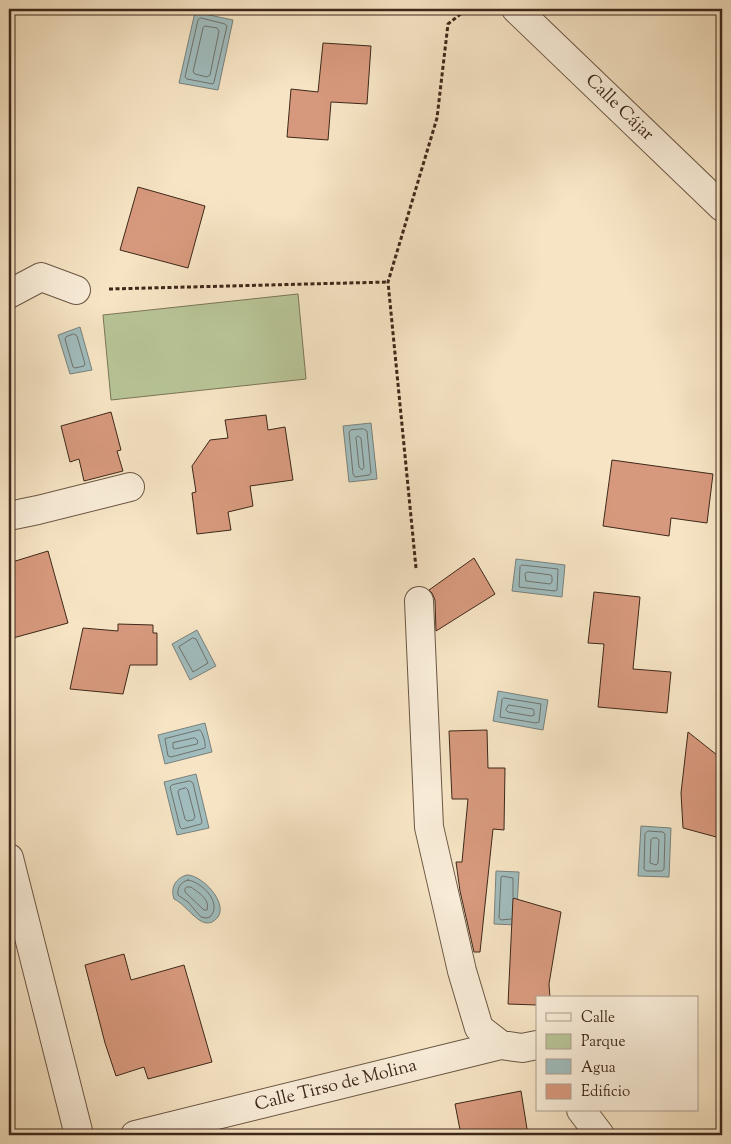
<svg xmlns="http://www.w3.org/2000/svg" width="731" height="1144" viewBox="0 0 731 1144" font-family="'Sorts Mill Goudy',serif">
<rect width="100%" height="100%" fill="#f6e4c4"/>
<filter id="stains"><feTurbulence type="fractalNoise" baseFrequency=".004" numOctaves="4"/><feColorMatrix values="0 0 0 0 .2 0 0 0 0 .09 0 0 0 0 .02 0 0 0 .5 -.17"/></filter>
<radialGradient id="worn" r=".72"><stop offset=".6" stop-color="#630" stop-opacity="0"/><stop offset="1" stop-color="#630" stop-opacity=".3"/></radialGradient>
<path fill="#b8c597" stroke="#7b7658" d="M 298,294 L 306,379 L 111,400 L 103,315 Z"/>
<path fill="#a0bcbd" stroke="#79817c" d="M 195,12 L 233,20 L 218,90 L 179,83 Z
M 80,327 L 92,370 L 70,374 L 58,335 Z
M 371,423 L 377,479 L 349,482 L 343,426 Z
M 516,559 L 565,565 L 562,597 L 512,591 Z
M 197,630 L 216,666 L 190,680 L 172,644 Z
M 498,691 L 548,700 L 543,730 L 493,721 Z
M 205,723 L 212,752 L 165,764 L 158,735 Z
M 196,774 L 209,828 L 177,835 L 164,782 Z
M 641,826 L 671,828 L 669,877 L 638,876 Z
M 496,871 L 519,872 L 516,925 L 494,924 Z
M 187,875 C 204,875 235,910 212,922 C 199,928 187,905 174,899 C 170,887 176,878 187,875 Z"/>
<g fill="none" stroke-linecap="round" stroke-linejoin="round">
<path stroke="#6f726c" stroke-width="1" d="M 201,18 L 225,24 L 227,26 L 214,82 L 213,84 L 187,79 L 185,77 L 198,20 Z
M 205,26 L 217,28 L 219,31 L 210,75 L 207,77 L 195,74 L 193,72 L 203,28 Z
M 74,334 L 77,336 L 85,364 L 84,366 L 75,368 L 73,367 L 65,339 L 66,337 Z
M 364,429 L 367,431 L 371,473 L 369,475 L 355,477 L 353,474 L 349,432 L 351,430 Z
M 358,436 L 361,438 L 364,467 L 362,470 L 359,467 L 356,438 Z
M 522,565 L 558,569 L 557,590 L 555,591 L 519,587 L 520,567 Z
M 528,572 L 551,575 L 552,577 L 552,582 L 550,584 L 526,581 L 525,574 Z
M 193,638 L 196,639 L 208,663 L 193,672 L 179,647 Z
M 504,698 L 541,704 L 539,722 L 536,723 L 500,717 L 502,700 Z
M 509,705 L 533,709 L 534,711 L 534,715 L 531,716 L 508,712 L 506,710 Z
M 200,730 C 203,733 206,744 205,748 L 171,757 L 168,756 L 165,739 Z
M 195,738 L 198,741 L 197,744 L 175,749 L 173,748 L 173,743 Z
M 190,781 L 193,783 L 202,822 L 201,824 L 182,829 L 180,827 L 170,787 L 172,785 Z
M 186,788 L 188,790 L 195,817 L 193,820 L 187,821 L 185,819 L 178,792 L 179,790 Z
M 648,831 L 663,832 L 665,834 L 664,869 L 662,871 L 646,871 L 644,869 L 645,834 Z
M 653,838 L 657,838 L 659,840 L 658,863 L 656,865 L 650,863 L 651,840 Z
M 188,880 C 202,882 223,903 210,917 L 206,918 L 201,917 L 188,902 L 178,895 C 177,887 181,882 188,880 Z
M 187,887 L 191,887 C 199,893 210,899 207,910 L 204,910 L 185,892 L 185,889 Z
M 511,919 L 501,920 L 499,918 L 501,878 L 502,876 L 513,878 L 513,897"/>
</g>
<path fill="#d7997d" stroke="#3e281a" d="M 323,43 L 371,46 L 367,104 L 331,102 L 328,140 L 287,137 L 291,89 L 318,92 Z
M 138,187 L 205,206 L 188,268 L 120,250 Z
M 111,412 L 121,450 L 117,451 L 123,471 L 84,481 L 79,459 L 70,462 L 61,426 Z
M 266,415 L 268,430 L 285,427 L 293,480 L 250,486 L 253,506 L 228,512 L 231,530 L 197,534 L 192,493 L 196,492 L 192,466 L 210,440 L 228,438 L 225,420 Z
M 612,460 L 713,474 L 707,523 L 671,518 L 669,536 L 603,526 Z
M 48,551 L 68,623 L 13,638 L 9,622 L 9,563 Z
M 474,558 L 495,594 L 436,631 L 435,600 L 432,593 L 429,590 Z
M 594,592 L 640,597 L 633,669 L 671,672 L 667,713 L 598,707 L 604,644 L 588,643 Z
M 118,624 L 153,625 L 153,633 L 157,633 L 157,665 L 130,665 L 123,694 L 70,689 L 83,628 L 118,631 Z
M 487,730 L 488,768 L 505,768 L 504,830 L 493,829 L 480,952 L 474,952 L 460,891 L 456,862 L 462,862 L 468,799 L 452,799 L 449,731 Z
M 688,732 L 722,759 L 722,800 L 720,801 L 720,838 L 683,828 L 681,793 Z
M 513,898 L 561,912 L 549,984 L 550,998 L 537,998 L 537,1005 L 508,1004 Z
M 124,954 L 131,980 L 184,965 L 212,1062 L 148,1079 L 144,1067 L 116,1076 L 105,1043 L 85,965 Z
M 521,1091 L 528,1135 L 461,1135 L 455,1104 Z"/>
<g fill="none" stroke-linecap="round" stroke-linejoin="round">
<defs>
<path id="minor" d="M 516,9 L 722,207
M 9,294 L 41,277 L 76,290
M 9,516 L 38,510 L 130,487
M 419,601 L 429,827 L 462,971 L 479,1028 L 501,1045
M 9,858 L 79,1135
M 581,1110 L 600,1135
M 135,1135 L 501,1045 L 522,1048 L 537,1045"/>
</defs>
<use href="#minor" stroke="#6c5744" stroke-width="30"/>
<path stroke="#3e281a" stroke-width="3" stroke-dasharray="4 2.5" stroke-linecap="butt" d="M 109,289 L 388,282
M 416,568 L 388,282 L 437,118 L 448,24 L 467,9"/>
<use href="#minor" stroke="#f9edd9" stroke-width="28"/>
</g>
<g text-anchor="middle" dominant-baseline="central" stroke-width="4" stroke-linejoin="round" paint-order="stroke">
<g font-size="18" fill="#3e281a" stroke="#f9edd9">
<text transform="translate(619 108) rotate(44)">Calle Cájar</text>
<text transform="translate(336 1086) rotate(-14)">Calle Tirso de Molina</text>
</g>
</g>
<rect width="731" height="1144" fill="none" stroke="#f6e4c4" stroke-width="30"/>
<rect x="10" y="10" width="711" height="1124" fill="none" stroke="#3e281a" stroke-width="2.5"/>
<rect x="15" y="15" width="701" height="1114" fill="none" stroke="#3e281a"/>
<rect x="536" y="996" width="162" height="115" fill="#f9edd9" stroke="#ae9e8d"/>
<rect x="546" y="1013" width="25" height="8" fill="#f9edd9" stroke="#ae9e8d"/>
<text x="581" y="1022" font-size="15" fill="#3e281a">Calle</text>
<rect x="546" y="1034" width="25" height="15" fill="#b8c597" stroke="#ae9e8d"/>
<text x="581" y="1046" font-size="15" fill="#3e281a">Parque</text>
<rect x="546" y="1059" width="25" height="15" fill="#a0bcbd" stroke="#ae9e8d"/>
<text x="581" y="1072" font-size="15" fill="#3e281a">Agua</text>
<rect x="546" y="1084" width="25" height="15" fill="#d7997d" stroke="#ae9e8d"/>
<text x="581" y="1096" font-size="15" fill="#3e281a">Edificio</text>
<rect width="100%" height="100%" filter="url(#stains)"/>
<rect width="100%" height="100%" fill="url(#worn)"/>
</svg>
